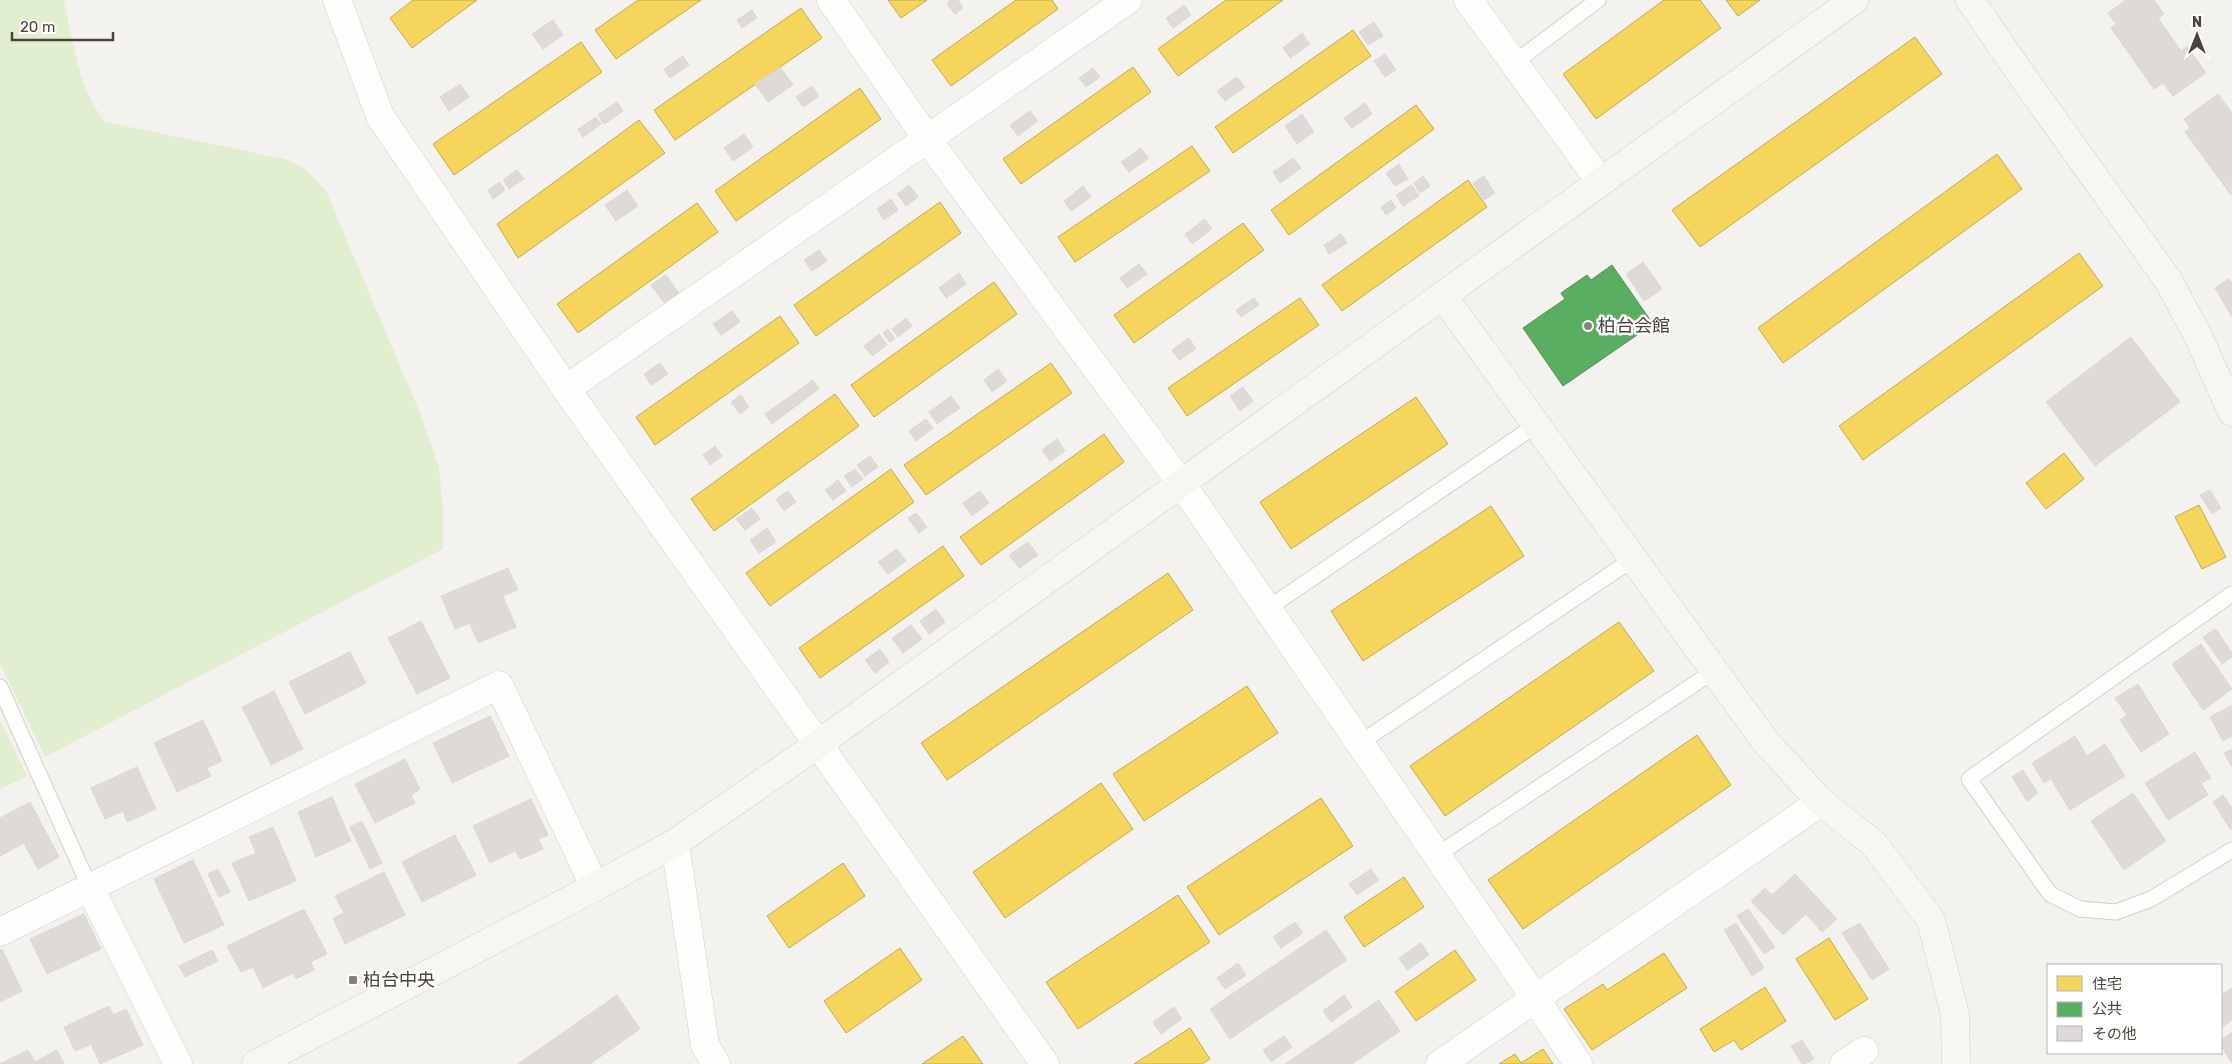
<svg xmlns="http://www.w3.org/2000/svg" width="2232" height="1064" viewBox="0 0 2232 1064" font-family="Rubik,'Noto Sans JP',sans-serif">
<rect width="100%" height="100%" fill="#f4f2ee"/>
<path fill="#e1eecf" d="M 0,0 L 64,0 C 73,43 78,87 105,122 L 285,159 L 304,168 L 326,191 L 420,413 L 439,468 L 443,511 L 443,549 L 45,757 L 0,663 Z
M 0,720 L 27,776 L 0,789 Z"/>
<path fill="#f6d55c" stroke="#c3aa52" d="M 413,0 L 477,0 L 412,48 L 390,18 Z
M 638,0 L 701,0 L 616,59 L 595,30 Z
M 888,0 L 927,0 L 901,18 Z
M 1016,0 L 1052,0 L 1058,9 L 951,86 L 932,60 Z
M 1226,0 L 1283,0 L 1178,76 L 1158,49 Z
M 1664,0 L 1700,0 L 1721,28 L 1596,119 L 1563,74 Z
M 1726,0 L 1760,0 L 1738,16 Z
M 801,8 L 822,38 L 675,140 L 654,110 Z
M 1353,30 L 1371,56 L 1233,153 L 1215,127 Z
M 1915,37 L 1942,74 L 1700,247 L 1672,210 Z
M 581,42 L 602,72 L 454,175 L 433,144 Z
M 1133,67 L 1151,92 L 1021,184 L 1003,159 Z
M 860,88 L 881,119 L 736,221 L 715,191 Z
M 1416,105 L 1434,129 L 1289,235 L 1271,210 Z
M 639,120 L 665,153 L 518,258 L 497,224 Z
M 1192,146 L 1210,171 L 1075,262 L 1058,237 Z
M 1997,154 L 2022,189 L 1783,363 L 1758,328 Z
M 1468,180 L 1487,207 L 1342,311 L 1322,285 Z
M 940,202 L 961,233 L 816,336 L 794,305 Z
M 697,203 L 718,232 L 578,333 L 557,304 Z
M 1243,223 L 1264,250 L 1134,343 L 1114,315 Z
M 2079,253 L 2103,286 L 1863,460 L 1839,426 Z
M 994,282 L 1017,314 L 874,417 L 851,385 Z
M 1300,298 L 1319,325 L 1187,416 L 1168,388 Z
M 780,316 L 799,343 L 655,445 L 636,417 Z
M 1051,363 L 1072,393 L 926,495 L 904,465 Z
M 835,394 L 859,426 L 714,531 L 691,499 Z
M 1416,397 L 1448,444 L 1291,549 L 1260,502 Z
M 1104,434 L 1124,462 L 981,565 L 960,537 Z
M 2064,453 L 2084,479 L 2046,509 L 2026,483 Z
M 891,469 L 914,502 L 770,606 L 746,573 Z
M 2199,505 L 2226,557 L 2202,569 L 2175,517 Z
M 1491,506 L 1524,556 L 1363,661 L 1331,611 Z
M 943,546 L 964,576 L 820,678 L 799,648 Z
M 1168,573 L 1193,610 L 947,780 L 921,743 Z
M 1619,622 L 1654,671 L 1445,816 L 1410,766 Z
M 1247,686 L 1278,733 L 1144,821 L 1113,774 Z
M 1697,735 L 1731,785 L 1523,929 L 1488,880 Z
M 1101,783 L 1133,829 L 1005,918 L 973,872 Z
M 1321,798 L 1353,846 L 1219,935 L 1187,887 Z
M 843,863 L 865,896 L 789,948 L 767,916 Z
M 1404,877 L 1424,907 L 1364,947 L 1344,917 Z
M 1178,895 L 1210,942 L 1078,1029 L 1046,982 Z
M 1829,938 L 1868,999 L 1835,1020 L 1796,959 Z
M 900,948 L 922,980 L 846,1033 L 824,1001 Z
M 1455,950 L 1476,980 L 1416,1021 L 1395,992 Z
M 1664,953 L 1687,988 L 1592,1050 L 1564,1009 L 1603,984 L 1607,990 Z
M 1765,987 L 1786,1021 L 1741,1050 L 1734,1040 L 1714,1052 L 1700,1029 Z
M 1190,1028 L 1210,1059 L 1202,1064 L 1134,1064 Z
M 963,1036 L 983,1064 L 922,1064 Z
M 1543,1049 L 1553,1064 L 1499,1064 L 1515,1054 L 1521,1063 Z"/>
<path fill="#5aae61" stroke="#568e55" d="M 1612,265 L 1653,324 L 1563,386 L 1523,328 L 1565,299 L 1561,293 L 1587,275 L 1591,280 Z"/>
<path fill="#dedbd6" stroke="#dcd9d4" d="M 951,0 L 958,0 L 963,8 L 955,14 L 947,4 Z
M 2126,0 L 2154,0 L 2164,14 L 2158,18 L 2181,51 L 2187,46 L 2206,73 L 2173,96 L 2163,83 L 2154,89 L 2111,28 L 2116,24 L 2108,13 Z
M 1184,5 L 1191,15 L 1173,28 L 1166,18 Z
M 752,10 L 757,18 L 742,28 L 737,20 Z
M 553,20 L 563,35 L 543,49 L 532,34 Z
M 1374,22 L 1383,36 L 1368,45 L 1359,32 Z
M 1302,33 L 1310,44 L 1290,58 L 1283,48 Z
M 1385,54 L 1396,70 L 1385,77 L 1374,61 Z
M 683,56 L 689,65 L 670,78 L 664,69 Z
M 780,67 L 793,85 L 768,102 L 755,84 Z
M 1093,68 L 1100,77 L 1086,87 L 1079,78 Z
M 1237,77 L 1245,87 L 1225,101 L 1217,91 Z
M 460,84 L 469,97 L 449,111 L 440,97 Z
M 812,86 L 819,96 L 803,107 L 796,97 Z
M 2218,94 L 2232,113 L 2231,195 L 2185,132 L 2190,128 L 2184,119 Z
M 617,102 L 623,111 L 604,124 L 598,115 Z
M 1365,103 L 1372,114 L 1352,128 L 1344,118 Z
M 1030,111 L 1038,121 L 1018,136 L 1010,125 Z
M 1302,114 L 1314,132 L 1297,144 L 1285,126 Z
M 596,117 L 601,124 L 583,137 L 578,129 Z
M 744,134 L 753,147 L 733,161 L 724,148 Z
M 1141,148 L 1149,158 L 1129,172 L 1121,162 Z
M 1293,158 L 1301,168 L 1280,183 L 1273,172 Z
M 1399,164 L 1408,179 L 1395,186 L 1386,173 Z
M 517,170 L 524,179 L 509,189 L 503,180 Z
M 1423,176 L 1430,186 L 1420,193 L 1414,183 Z
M 1484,176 L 1495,193 L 1484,200 L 1473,183 Z
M 500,182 L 505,190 L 493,199 L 488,190 Z
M 909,185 L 918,197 L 906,206 L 897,194 Z
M 1412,185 L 1419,196 L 1403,206 L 1396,195 Z
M 1083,186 L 1091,197 L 1071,211 L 1064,201 Z
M 627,190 L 638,206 L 616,221 L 605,205 Z
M 891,199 L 898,210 L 884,220 L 877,209 Z
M 1391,200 L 1396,208 L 1386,215 L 1381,207 Z
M 1205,219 L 1212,229 L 1192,244 L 1185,234 Z
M 1341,234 L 1347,243 L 1329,254 L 1324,245 Z
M 819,250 L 827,261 L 812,271 L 804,260 Z
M 1643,262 L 1662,289 L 1644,301 L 1626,274 Z
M 1139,264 L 1147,274 L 1127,288 L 1120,278 Z
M 959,273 L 966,284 L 946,298 L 939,288 Z
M 666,275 L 682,298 L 668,308 L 651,285 Z
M 2229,279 L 2232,283 L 2232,317 L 2215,288 Z
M 1254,298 L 1259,305 L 1241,317 L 1236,310 Z
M 732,311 L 740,322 L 721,335 L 713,324 Z
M 906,318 L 912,326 L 898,337 L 892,329 Z
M 888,329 L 895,339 L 890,342 L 883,333 Z
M 879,334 L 887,345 L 872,356 L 864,346 Z
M 2131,337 L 2180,402 L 2095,466 L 2046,402 Z
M 1189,338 L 1196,349 L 1179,360 L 1172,350 Z
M 660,363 L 668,374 L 651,385 L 644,374 Z
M 998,369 L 1007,381 L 992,392 L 984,380 Z
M 813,380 L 819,389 L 772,424 L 765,414 Z
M 1243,387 L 1253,401 L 1240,411 L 1230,396 Z
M 741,395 L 749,407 L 740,414 L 731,402 Z
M 951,396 L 960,408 L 937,424 L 929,412 Z
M 926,419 L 933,428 L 916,441 L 909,431 Z
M 1057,439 L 1065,451 L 1050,461 L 1042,450 Z
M 715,446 L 722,456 L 710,465 L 703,455 Z
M 870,456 L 878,467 L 865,476 L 857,465 Z
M 855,469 L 863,479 L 852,487 L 844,476 Z
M 838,480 L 846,491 L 833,500 L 825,490 Z
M 2210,490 L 2221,508 L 2212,514 L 2200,495 Z
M 788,491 L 796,502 L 784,511 L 776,499 Z
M 980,491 L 989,503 L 972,516 L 963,503 Z
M 752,508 L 760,519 L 745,530 L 736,519 Z
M 916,513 L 927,527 L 919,533 L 908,518 Z
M 767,528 L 776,542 L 759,553 L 750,540 Z
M 1028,542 L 1038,555 L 1019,568 L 1009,555 Z
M 897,549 L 906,561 L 888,574 L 878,562 Z
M 508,568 L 518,590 L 503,596 L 516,627 L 478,643 L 470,623 L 455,629 L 441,596 Z
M 936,609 L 945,622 L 929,634 L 920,621 Z
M 421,621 L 450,678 L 417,694 L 388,638 Z
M 911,625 L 922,639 L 903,653 L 892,638 Z
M 2216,629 L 2232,653 L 2232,657 L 2222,664 L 2203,637 Z
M 2201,644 L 2232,689 L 2203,710 L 2172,664 Z
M 880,649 L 889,662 L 875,673 L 865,660 Z
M 350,652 L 366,683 L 305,714 L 289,682 Z
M 2138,684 L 2169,734 L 2141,752 L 2120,720 L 2127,715 L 2115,698 Z
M 274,691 L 303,749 L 271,765 L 242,707 Z
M 2232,705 L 2232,736 L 2223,741 L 2210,717 Z
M 490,716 L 509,756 L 452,783 L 433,743 Z
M 203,720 L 222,761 L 207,768 L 211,776 L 177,792 L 154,743 Z
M 2075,736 L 2087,756 L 2105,744 L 2125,776 L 2070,810 L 2051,779 L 2044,783 L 2032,763 Z
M 2232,749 L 2232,767 L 2224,753 Z
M 2195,752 L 2211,778 L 2201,783 L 2208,795 L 2168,820 L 2145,783 Z
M 405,759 L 420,789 L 411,795 L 415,803 L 375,823 L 355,784 Z
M 137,767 L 156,809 L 127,822 L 123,811 L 105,819 L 91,788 Z
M 2023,770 L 2038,793 L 2027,801 L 2012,777 Z
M 2133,793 L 2166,841 L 2124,870 L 2091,821 Z
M 2223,795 L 2232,808 L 2231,830 L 2213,802 Z
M 332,797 L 351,841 L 316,857 L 298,812 Z
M 531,799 L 548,835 L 538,839 L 543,849 L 520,859 L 515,851 L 490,863 L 473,826 Z
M 30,802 L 59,857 L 38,869 L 24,843 L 0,856 L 0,818 Z
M 362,821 L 382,863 L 370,869 L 350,827 Z
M 273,827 L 296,881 L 249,901 L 232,863 L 256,853 L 249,837 Z
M 455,835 L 476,875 L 422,902 L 402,862 Z
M 193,860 L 224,925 L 184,943 L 154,879 Z
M 218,869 L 230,892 L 219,897 L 208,874 Z
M 1371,869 L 1379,880 L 1357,895 L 1349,884 Z
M 384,872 L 405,915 L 345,944 L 333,918 L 344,913 L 335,896 Z
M 1795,874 L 1837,919 L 1822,932 L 1806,914 L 1783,935 L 1751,901 L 1765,888 L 1772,895 Z
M 304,909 L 327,954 L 311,962 L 314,970 L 296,979 L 293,973 L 263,988 L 253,967 L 241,972 L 227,946 Z
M 1748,909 L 1775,947 L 1764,954 L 1737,916 Z
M 84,914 L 101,949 L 47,974 L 30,939 Z
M 1295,922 L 1303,933 L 1281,948 L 1273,937 Z
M 1736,923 L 1764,968 L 1752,976 L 1724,930 Z
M 1860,923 L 1889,969 L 1872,980 L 1842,933 Z
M 1326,930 L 1347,960 L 1230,1039 L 1210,1009 Z
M 1421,943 L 1429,955 L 1407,970 L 1399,958 Z
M 2,949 L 22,991 L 0,1002 L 0,950 Z
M 212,950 L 218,961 L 185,977 L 179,966 Z
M 1238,963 L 1246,975 L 1225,989 L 1217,978 Z
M 2232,988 L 2232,1020 L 2221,1028 L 2221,995 Z
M 617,995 L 640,1029 L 590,1064 L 518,1064 Z
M 1344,995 L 1352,1007 L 1331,1022 L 1323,1011 Z
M 1379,1000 L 1400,1031 L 1352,1064 L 1285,1064 Z
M 109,1006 L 113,1015 L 126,1009 L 143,1045 L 100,1064 L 91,1044 L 75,1051 L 64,1027 Z
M 1174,1007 L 1182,1019 L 1161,1034 L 1153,1022 Z
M 2232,1032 L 2232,1063 L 2221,1046 L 2221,1040 Z
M 1284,1036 L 1292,1047 L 1271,1062 L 1263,1050 Z
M 1802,1040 L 1814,1059 L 1805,1064 L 1802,1064 L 1791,1046 Z
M 28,1050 L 35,1062 L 57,1050 L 64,1064 L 0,1064 Z"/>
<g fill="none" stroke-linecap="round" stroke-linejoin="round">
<defs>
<path id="lane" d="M 1514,63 L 1598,0
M 2232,594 L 1969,779 L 2050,894 L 2080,909 L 2116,912 L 2151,899 L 2232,850
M 1267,609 L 1536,425
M 0,687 L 90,888
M 1360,743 L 1633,559
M 1437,855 L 1714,671"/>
<path id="street" d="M 337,0 L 380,116 L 566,389 L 1045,1064
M 831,0 L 928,140 L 1181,483 L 1535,998 L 1578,1064
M 1468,0 L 1600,181
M 566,389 L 1128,0
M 675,843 L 705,1045 L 716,1064
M 90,888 L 178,1064
M 0,932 L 499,685 L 595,887
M 1440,1064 L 1821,802
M 1844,1064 L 1864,1051"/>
<path id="secondary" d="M 1970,0 L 2025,80 L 2168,280 L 2198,336 L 2232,412
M 1443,296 L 1765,741 L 1821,802 L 1874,844 L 1931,920 L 1955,1015 L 1956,1064
M 256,1064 L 595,887 L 675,843 L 817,745 L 1854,0"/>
</defs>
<use href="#lane" stroke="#d2d0cb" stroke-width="17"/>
<use href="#street" stroke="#d2d0cb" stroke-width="29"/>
<use href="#secondary" stroke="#d3cfc5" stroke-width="29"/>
<use href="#lane" stroke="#fdfdfc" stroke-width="15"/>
<use href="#street" stroke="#fdfdfc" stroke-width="28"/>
<use href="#secondary" stroke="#f7f6f1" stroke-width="28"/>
</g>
<g fill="#868178" stroke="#fff" stroke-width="2">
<circle cx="1588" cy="326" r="5"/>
<rect x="348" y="975" width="10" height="10" rx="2.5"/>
</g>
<g text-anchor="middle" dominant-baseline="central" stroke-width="5" stroke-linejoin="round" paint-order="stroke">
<g font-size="18" fill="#4b4439" stroke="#fff" text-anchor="start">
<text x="1598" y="326">柏台会館</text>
<text x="363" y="980">柏台中央</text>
</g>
</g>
<rect x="2047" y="964" width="175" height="90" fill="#ffffff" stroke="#b7b4b0"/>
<rect x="2057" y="976" width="25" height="15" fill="#f6d55c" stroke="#b7b4b0"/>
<text x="2092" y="989" font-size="15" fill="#4b4439">住宅</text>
<rect x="2057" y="1002" width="25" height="15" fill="#5aae61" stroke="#b7b4b0"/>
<text x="2092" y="1014" font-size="15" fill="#4b4439">公共</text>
<rect x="2057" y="1026" width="25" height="15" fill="#dedbd6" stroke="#b7b4b0"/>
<text x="2092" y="1039" font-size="15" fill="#4b4439">その他</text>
<g transform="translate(2197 35)" stroke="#ffffff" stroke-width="4" paint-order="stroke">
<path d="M0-4L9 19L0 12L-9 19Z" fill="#4b4439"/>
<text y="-8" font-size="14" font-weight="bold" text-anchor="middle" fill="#4b4439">N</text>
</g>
<path d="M12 32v8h101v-8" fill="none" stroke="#4b4439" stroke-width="2.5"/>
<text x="20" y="32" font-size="15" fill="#4b4439" stroke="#ffffff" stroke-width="4" paint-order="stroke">20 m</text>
</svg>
